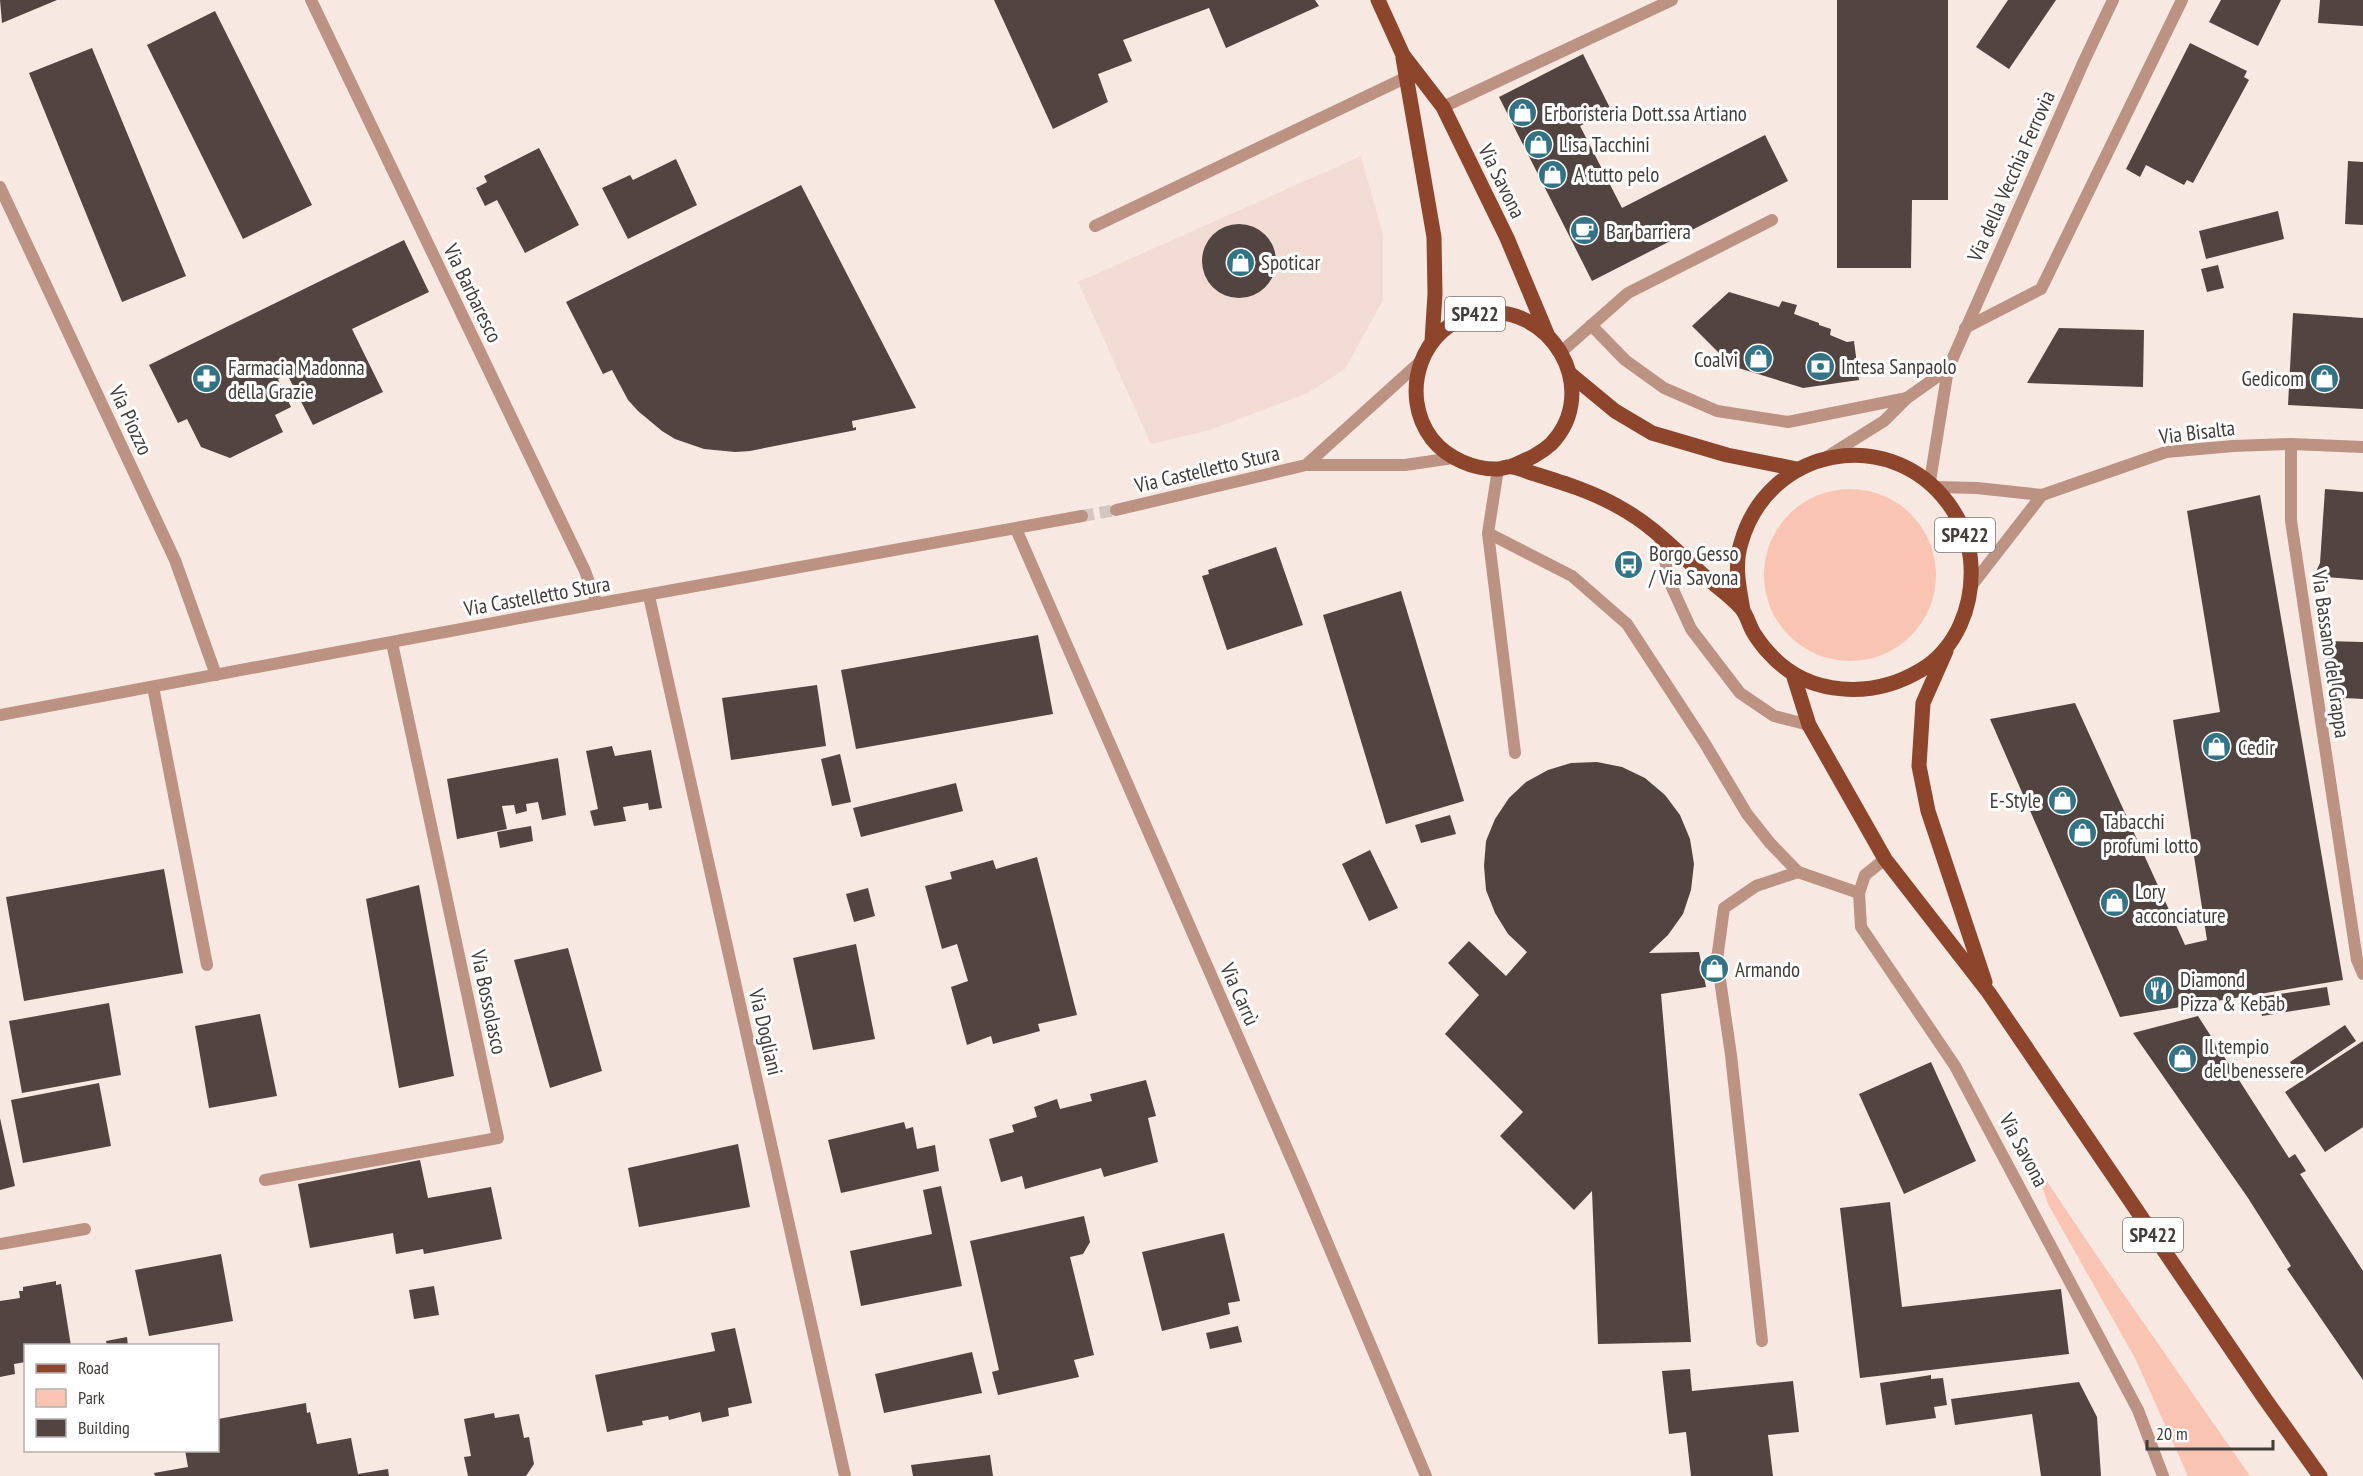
<svg xmlns="http://www.w3.org/2000/svg" width="2363" height="1476" viewBox="0 0 2363 1476" font-family="'PT Sans Narrow',sans-serif">
<rect width="100%" height="100%" fill="#f8e8e2"/>
<path fill="#f2dbd2" d="M 1361,156 L 1383,235 L 1383,300 L 1345,369 L 1308,393 L 1210,430 L 1151,444 L 1078,282 Z"/>
<path fill="#f9c4b2" d="M1764 575a86 86 0 1 1 172 0a86 86 0 1 1-172 0Z
M 2034,1162 L 2095,1253 L 2250,1476 L 2188,1476 L 2135,1358 L 2048,1204 Z"/>
<path fill="#524541" d="M 0,0 L 57,0 L 2,23 Z
M 994,0 L 1315,0 L 1319,6 L 1226,48 L 1209,8 L 1123,40 L 1132,61 L 1098,74 L 1108,102 L 1053,129 Z
M 1837,0 L 1948,0 L 1948,200 L 1912,200 L 1911,268 L 1837,268 Z
M 2008,0 L 2056,0 L 2009,69 L 1976,47 Z
M 2221,0 L 2281,0 L 2258,46 L 2209,22 Z
M 2320,0 L 2363,0 L 2363,26 L 2318,23 Z
M 215,11 L 312,205 L 243,239 L 147,45 Z
M 2190,43 L 2247,71 L 2244,77 L 2249,80 L 2193,183 L 2187,180 L 2184,185 L 2146,165 L 2140,177 L 2126,169 Z
M 92,48 L 186,276 L 122,302 L 29,73 Z
M 1583,54 L 1611,110 L 1580,126 L 1622,208 L 1765,135 L 1788,181 L 1592,281 L 1499,97 Z
M 539,148 L 579,225 L 525,253 L 497,200 L 485,206 L 476,188 L 487,182 L 484,176 Z
M 676,159 L 697,205 L 628,239 L 602,188 L 630,175 L 633,180 Z
M 2348,161 L 2363,162 L 2363,225 L 2345,224 Z
M 801,185 L 916,408 L 852,421 L 853,428 L 856,427 L 856,430 L 750,451 L 735,452 L 704,449 L 675,439 L 662,431 L 638,411 L 628,400 L 612,370 L 603,374 L 566,302 Z
M 2278,211 L 2284,239 L 2206,259 L 2199,231 Z
M1202 261a37 37 0 1 1 74 0a37 37 0 1 1-74 0Z
M 404,240 L 429,292 L 352,329 L 383,392 L 313,425 L 287,374 L 278,379 L 291,407 L 275,415 L 283,432 L 230,458 L 201,447 L 187,419 L 178,423 L 149,365 Z
M 2218,265 L 2224,288 L 2207,292 L 2201,269 Z
M 1729,292 L 1779,307 L 1782,301 L 1797,305 L 1794,314 L 1819,323 L 1819,325 L 1831,329 L 1830,335 L 1847,342 L 1854,341 L 1859,380 L 1803,388 L 1732,366 L 1692,326 Z
M 2293,313 L 2363,318 L 2363,409 L 2288,405 Z
M 2059,328 L 2144,330 L 2143,387 L 2027,383 Z
M 2325,489 L 2363,492 L 2363,580 L 2314,576 L 2320,563 Z
M 2260,495 L 2343,980 L 2120,1017 L 1990,719 L 2075,703 L 2185,945 L 2207,940 L 2173,720 L 2220,712 L 2187,511 Z
M 1276,547 L 1303,625 L 1227,650 L 1202,576 L 1209,574 L 1208,570 Z
M 1401,591 L 1464,801 L 1386,824 L 1323,615 Z
M 1038,635 L 1053,714 L 856,749 L 841,670 Z
M 2325,641 L 2363,642 L 2363,699 L 2344,698 L 2344,705 L 2335,705 Z
M 817,685 L 826,746 L 731,760 L 722,698 Z
M 612,746 L 615,756 L 651,750 L 662,808 L 649,810 L 648,803 L 623,807 L 626,821 L 594,826 L 590,811 L 598,809 L 586,751 Z
M 840,754 L 851,802 L 832,806 L 821,759 Z
M 558,758 L 566,815 L 542,820 L 538,802 L 526,804 L 527,811 L 516,814 L 514,805 L 502,806 L 507,829 L 457,839 L 447,779 Z
M 1597,762 L 1622,767 L 1645,778 L 1665,795 L 1680,815 L 1690,839 L 1694,864 L 1691,890 L 1683,914 L 1668,935 L 1649,953 L 1699,952 L 1706,987 L 1661,994 L 1691,1342 L 1598,1344 L 1592,1191 L 1574,1210 L 1500,1136 L 1523,1112 L 1445,1034 L 1479,995 L 1448,963 L 1469,941 L 1506,976 L 1527,952 L 1508,934 L 1495,913 L 1486,890 L 1484,866 L 1486,841 L 1495,819 L 1509,798 L 1526,782 L 1548,770 L 1571,763 Z
M 956,783 L 963,811 L 861,837 L 853,808 Z
M 1450,815 L 1456,834 L 1421,843 L 1415,825 Z
M 531,826 L 533,841 L 500,848 L 497,832 Z
M 1370,850 L 1398,908 L 1369,921 L 1342,864 Z
M 1037,857 L 1077,1015 L 1038,1024 L 1040,1031 L 993,1044 L 991,1036 L 967,1045 L 951,987 L 968,981 L 957,944 L 942,949 L 925,886 L 952,879 L 950,872 L 993,860 L 996,869 Z
M 164,869 L 183,973 L 24,1001 L 6,897 Z
M 419,885 L 454,1076 L 399,1088 L 366,899 Z
M 868,888 L 875,916 L 854,922 L 846,894 Z
M 856,944 L 875,1039 L 813,1050 L 793,958 Z
M 568,948 L 602,1071 L 550,1088 L 514,960 Z
M 2327,987 L 2330,1005 L 2262,1016 L 2259,997 Z
M 109,1003 L 121,1075 L 22,1093 L 9,1021 Z
M 260,1014 L 277,1096 L 209,1108 L 195,1026 Z
M 2198,1016 L 2289,1158 L 2295,1154 L 2306,1171 L 2300,1174 L 2363,1271 L 2363,1380 L 2287,1269 L 2291,1266 L 2248,1198 L 2133,1033 Z
M 2345,1025 L 2356,1041 L 2300,1079 L 2290,1062 Z
M 2363,1041 L 2363,1127 L 2325,1152 L 2285,1092 Z
M 1931,1062 L 1976,1161 L 1904,1194 L 1859,1094 Z
M 1146,1080 L 1156,1116 L 1148,1118 L 1158,1162 L 1104,1177 L 1101,1168 L 1025,1189 L 1022,1176 L 1001,1182 L 989,1139 L 1014,1132 L 1012,1125 L 1037,1117 L 1034,1107 L 1057,1099 L 1060,1109 L 1092,1101 L 1090,1094 Z
M 99,1083 L 111,1146 L 23,1163 L 11,1100 Z
M 0,1118 L 15,1186 L 0,1190 Z
M 904,1122 L 906,1129 L 913,1127 L 917,1149 L 935,1145 L 939,1171 L 841,1193 L 828,1140 Z
M 738,1144 L 750,1207 L 639,1227 L 628,1168 Z
M 420,1160 L 428,1198 L 491,1187 L 502,1239 L 424,1254 L 423,1249 L 396,1254 L 393,1233 L 310,1248 L 298,1184 Z
M 941,1186 L 962,1286 L 861,1306 L 850,1251 L 932,1234 L 923,1190 Z
M 1890,1202 L 1902,1307 L 2061,1289 L 2069,1354 L 1860,1378 L 1840,1208 Z
M 1084,1216 L 1090,1242 L 1083,1254 L 1070,1257 L 1094,1355 L 1074,1360 L 1079,1377 L 998,1395 L 992,1372 L 999,1370 L 970,1241 Z
M 1224,1233 L 1240,1301 L 1228,1303 L 1230,1314 L 1162,1331 L 1142,1252 Z
M 221,1254 L 233,1321 L 149,1336 L 135,1270 Z
M 56,1281 L 56,1285 L 61,1284 L 71,1346 L 26,1346 L 26,1362 L 14,1364 L 15,1374 L 0,1377 L 0,1301 L 20,1298 L 19,1291 L 23,1291 L 23,1287 Z
M 434,1286 L 439,1315 L 414,1319 L 409,1290 Z
M 1238,1326 L 1242,1342 L 1210,1349 L 1206,1333 Z
M 735,1328 L 752,1403 L 728,1408 L 729,1416 L 702,1422 L 700,1412 L 669,1420 L 668,1416 L 642,1421 L 643,1425 L 607,1432 L 595,1375 L 715,1351 L 711,1333 Z
M 127,1337 L 128,1346 L 107,1346 L 106,1341 Z
M 972,1352 L 982,1393 L 884,1413 L 875,1374 Z
M 1690,1369 L 1692,1391 L 1793,1381 L 1799,1432 L 1768,1435 L 1773,1476 L 1691,1476 L 1686,1432 L 1669,1434 L 1662,1371 Z
M 1931,1375 L 1931,1379 L 1943,1378 L 1947,1405 L 1934,1407 L 1936,1418 L 1886,1425 L 1880,1383 Z
M 2079,1382 L 2097,1417 L 2101,1476 L 2041,1476 L 2032,1414 L 1955,1425 L 1951,1399 Z
M 306,1403 L 307,1413 L 310,1412 L 317,1444 L 351,1438 L 358,1474 L 388,1469 L 389,1476 L 155,1476 L 154,1473 L 188,1467 L 185,1450 L 218,1450 L 218,1419 Z
M 494,1413 L 495,1418 L 519,1414 L 524,1438 L 529,1437 L 534,1464 L 526,1476 L 468,1476 L 464,1457 L 471,1456 L 464,1419 Z
M 990,1455 L 993,1476 L 913,1476 L 911,1465 Z"/>
<g fill="none" stroke-linecap="round" stroke-linejoin="round">
<path stroke="#d3c5c0" stroke-width="12" stroke-dasharray="12 6" stroke-linecap="butt" d="M 1082,516 L 1116,510"/>
<path stroke="#bc9283" stroke-width="12" d="M 1443,107 L 1672,0
M 1095,226 L 1407,77
M 1591,325 L 1625,360 L 1664,388 L 1717,411 L 1788,422 L 1907,398
M 1965,328 L 2041,289 L 2182,0
M 1561,352 L 1628,293 L 1772,220
M 1498,469 L 1488,533 L 1515,753
M 1488,533 L 1572,576 L 1627,624 L 1704,742 L 1747,814 L 1770,843 L 1798,872 L 1859,893
M 1659,534 L 1670,583 L 1691,629 L 1740,693 L 1774,716 L 1809,725
M 153,687 L 207,965
M 1762,1341 L 1731,1055 L 1717,959 L 1724,908 L 1756,886 L 1798,872"/>
<path stroke="#bc9283" stroke-width="12" d="M 311,0 L 585,571 L 597,604
M 0,187 L 175,560 L 216,675
M 2291,444 L 2291,521 L 2357,960 L 2363,974
M 1016,529 L 1305,1190 L 1426,1476
M 649,596 L 845,1476
M 1885,859 L 1865,875 L 1859,893 L 1861,927 L 1955,1066 L 2138,1410 L 2163,1476
M 265,1180 L 498,1138 L 392,643
M 0,1244 L 85,1229"/>
<path stroke="#bc9283" stroke-width="12" d="M 1825,458 L 1884,421 L 1907,398 L 1948,369
M 1306,465 L 1420,362
M 1930,481 L 1948,369 L 2084,61 L 2113,0
M 1936,487 L 1977,488 L 2042,495 L 2166,452 L 2233,446 L 2291,444 L 2363,447
M 1116,510 L 1306,465 L 1405,465 L 1453,458
M 1972,585 L 2042,495
M 0,715 L 557,611 L 1082,516"/>
<path stroke="#8d452c" stroke-width="15" d="M 1378,0 L 1403,55 L 1443,107 L 1507,238 L 1547,334
M 1403,58 L 1434,237 L 1435,294 L 1432,341
M 1569,373 L 1615,411 L 1652,433 L 1727,455 L 1797,469
M 1512,466 C 1526,460 1539,455 1551,444 C 1603,390 1550,300 1478,314 C 1421,324 1398,394 1432,439 C 1447,458 1474,470 1499,469 C 1505,468 1507,466 1513,467 C 1520,468 1528,472 1535,474 C 1564,483 1593,492 1619,507 C 1652,525 1674,549 1701,573 C 1714,585 1730,595 1741,608 C 1748,616 1749,627 1755,635 C 1759,641 1764,648 1769,653 C 1808,697 1873,699 1921,670 C 1957,648 1973,606 1971,566 C 1970,543 1962,522 1948,503 C 1889,424 1768,447 1741,543 C 1734,565 1739,588 1743,610
M 1946,651 L 1923,703 L 1919,766 L 1928,811 L 1985,982
M 1793,674 L 1809,725 L 1885,859 L 1989,993 L 2265,1399 L 2320,1476"/>
</g>
<defs>
<symbol id="shop-disc" viewBox="-11 -11 22 22"><circle r="9.5" fill="#327386" stroke="#fff"/><path d="M-5-2.5h2.3a2.7 3.5 0 0 1 5.4 0H5L5.5 6h-11ZM-1.5-2.5h3a1.5 2.3 0 0 0-3 0Z" fill="#fff"/></symbol>
<symbol id="cafe-disc" viewBox="-11 -11 22 22"><circle r="9.5" fill="#327386" stroke="#fff"/><path d="M-5.5-4.5H6V0H3Q3 3.5 0 3.5H-2.5Q-5.5 3.5-5.5 0ZM3-3.2v2h1.7v-2ZM-6 4.5H4V6H-6Z" fill="#fff"/></symbol>
<symbol id="bank-disc" viewBox="-11 -11 22 22"><circle r="9.5" fill="#327386" stroke="#fff"/><path d="M-6-4H6V4H-6ZM0-2.3a2.3 2.3 0 1 0 0 4.6a2.3 2.3 0 1 0 0-4.6Z" fill="#fff"/></symbol>
<symbol id="pharmacy-disc" viewBox="-11 -11 22 22"><circle r="9.5" fill="#327386" stroke="#fff"/><path d="M-2-6h4v4h4v4h-4v4h-4v-4h-4v-4h4Z" fill="#fff"/></symbol>
<symbol id="bus-disc" viewBox="-11 -11 22 22"><circle r="9.5" fill="#327386" stroke="#fff"/><path d="M-5-6H5V4H4V6H2V4H-2V6H-4V4H-5ZM-3.5-4V0h7V-4ZM-3.5 1.2v1.5H-2V1.2ZM2 1.2v1.5H3.5V1.2Z" fill="#fff"/></symbol>
<symbol id="restaurant-disc" viewBox="-11 -11 22 22"><circle r="9.5" fill="#327386" stroke="#fff"/><path d="M-5-6h1v4h1v-4h1v4h1v-4h1v5L-1.5 .5V6h-2V.5L-5-1ZM5-6V6H3V1.5H1.5Q1.5-4 5-6Z" fill="#fff"/></symbol>
</defs>
<g fill-rule="evenodd">
<use href="#shop-disc" x="1506" y="96" width="33" height="33"/>
<use href="#shop-disc" x="1522" y="128" width="33" height="33"/>
<use href="#shop-disc" x="1536" y="158" width="33" height="33"/>
<use href="#cafe-disc" x="1568" y="214" width="33" height="33"/>
<use href="#shop-disc" x="1224" y="246" width="33" height="33"/>
<use href="#shop-disc" x="1742" y="342" width="33" height="33"/>
<use href="#bank-disc" x="1804" y="350" width="33" height="33"/>
<use href="#shop-disc" x="2308" y="362" width="33" height="33"/>
<use href="#pharmacy-disc" x="190" y="362" width="33" height="33"/>
<use href="#bus-disc" x="1612" y="548" width="33" height="33"/>
<use href="#shop-disc" x="2200" y="730" width="33" height="33"/>
<use href="#shop-disc" x="2046" y="784" width="33" height="33"/>
<use href="#shop-disc" x="2066" y="816" width="33" height="33"/>
<use href="#shop-disc" x="2098" y="886" width="33" height="33"/>
<use href="#shop-disc" x="1698" y="952" width="33" height="33"/>
<use href="#restaurant-disc" x="2142" y="974" width="33" height="33"/>
<use href="#shop-disc" x="2166" y="1042" width="33" height="33"/>
</g>
<g text-anchor="middle" dominant-baseline="central" stroke-width="6" stroke-linejoin="round" paint-order="stroke">
<g fill="#fff" stroke="#7a7674" stroke-width="1.5">
<rect x="1445" y="297" width="60" height="34" rx="4.5"/>
<rect x="1935" y="518" width="60" height="34" rx="4.5"/>
<rect x="2123" y="1218" width="60" height="34" rx="4.5"/>
</g>
<g font-size="20" font-weight="bold" fill="#413b39">
<text x="1475" y="314">SP422</text>
<text x="1965" y="535">SP422</text>
<text x="2153" y="1235">SP422</text>
</g>
<g font-size="21" fill="#413b39" stroke="#fff" text-anchor="start">
<text x="1544" y="113">Erboristeria Dott.ssa Artiano</text>
<text x="1559" y="144">Lisa Tacchini</text>
<text x="1574" y="174">A tutto pelo</text>
<text x="1606" y="231">Bar barriera</text>
<text x="1261" y="262">Spoticar</text>
<text x="1738" y="359" text-anchor="end">Coalvi</text>
<text x="1841" y="366">Intesa Sanpaolo</text>
<text x="228" y="367">Farmacia Madonna<tspan x="228" dy="24">della Grazie</tspan></text>
<text x="2304" y="378" text-anchor="end">Gedicom</text>
<text x="1649" y="553">Borgo Gesso<tspan x="1649" dy="24">/ Via Savona</tspan></text>
<text x="2238" y="747">Cedir</text>
<text x="2041" y="800" text-anchor="end">E-Style</text>
<text x="2103" y="821">Tabacchi<tspan x="2103" dy="24">profumi lotto</tspan></text>
<text x="2135" y="891">Lory<tspan x="2135" dy="24">acconciature</tspan></text>
<text x="1735" y="969">Armando</text>
<text x="2180" y="979">Diamond<tspan x="2180" dy="24">Pizza &amp; Kebab</tspan></text>
<text x="2204" y="1046">Il tempio<tspan x="2204" dy="24">del benessere</tspan></text>
</g>
<g font-size="21" fill="#413b39" stroke="#fff">
<text transform="translate(2011 176) rotate(-66)">Via della Vecchia Ferrovia</text>
<text transform="translate(1502 181) rotate(64)">Via Savona</text>
<text transform="translate(473 293) rotate(64)">Via Barbaresco</text>
<text transform="translate(131 420) rotate(65)">Via Piozzo</text>
<text transform="translate(2197 432) rotate(-7)">Via Bisalta</text>
<text transform="translate(1207 469) rotate(-13)">Via Castelletto Stura</text>
<text transform="translate(537 596) rotate(-10)">Via Castelletto Stura</text>
<text transform="translate(2331 654) rotate(82)">Via Bassano del Grappa</text>
<text transform="translate(1240 994) rotate(66)">Via Carrù</text>
<text transform="translate(489 1002) rotate(78)">Via Bossolasco</text>
<text transform="translate(766 1032) rotate(77)">Via Dogliani</text>
<text transform="translate(2024 1150) rotate(62)">Via Savona</text>
</g>
</g>
<rect x="24" y="1344" width="195" height="108" fill="#ffffff" stroke="#b3b1b0" stroke-width="1.5"/>
<rect x="36" y="1364" width="30" height="9" fill="#8d452c" stroke="#b3b1b0" stroke-width="1.5"/>
<text x="78" y="1374" font-size="18" fill="#413b39">Road</text>
<rect x="36" y="1389" width="30" height="18" fill="#f9c4b2" stroke="#b3b1b0" stroke-width="1.5"/>
<text x="78" y="1404" font-size="18" fill="#413b39">Park</text>
<rect x="36" y="1419" width="30" height="18" fill="#524541" stroke="#b3b1b0" stroke-width="1.5"/>
<text x="78" y="1434" font-size="18" fill="#413b39">Building</text>
<path d="M2147 1440v9h126v-9" fill="none" stroke="#413b39" stroke-width="3"/>
<text x="2156" y="1440" font-size="18" fill="#413b39" stroke="#ffffff" stroke-width="4.5" paint-order="stroke">20 m</text>
</svg>
